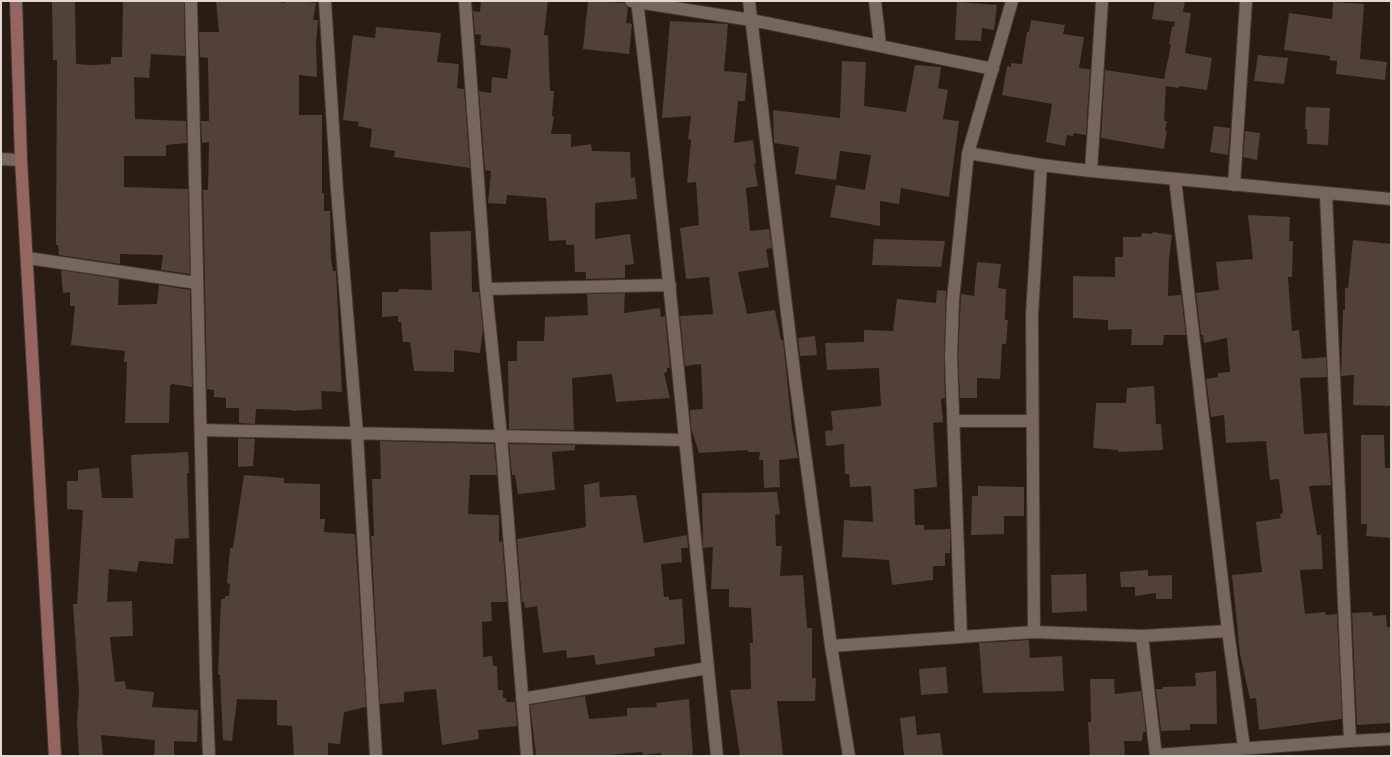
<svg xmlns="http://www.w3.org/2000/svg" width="1392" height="757" viewBox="0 0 1392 757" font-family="'Roboto Condensed',sans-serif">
<rect width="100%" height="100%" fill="#291c12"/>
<path fill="#514136" d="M 52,1 L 75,1 L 76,64 L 92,65 L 111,64 L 111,57 L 122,57 L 123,1 L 184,1 L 185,56 L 151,54 L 149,78 L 134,77 L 135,119 L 186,121 L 187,143 L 166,145 L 166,156 L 124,156 L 124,187 L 188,189 L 190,274 L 161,270 L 163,255 L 120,254 L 120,264 L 59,255 L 58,245 L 56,245 L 57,60 L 53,60 Z
M 216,1 L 272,1 L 285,3 L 285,1 L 300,1 L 316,3 L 313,20 L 318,20 L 316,43 L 317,77 L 299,75 L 299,115 L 322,115 L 322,193 L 324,193 L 324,211 L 330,211 L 331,258 L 333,271 L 336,271 L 342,392 L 321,391 L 322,409 L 292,411 L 292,410 L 256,409 L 255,424 L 239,423 L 239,408 L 226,408 L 226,398 L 214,397 L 214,390 L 207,389 L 203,190 L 208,190 L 209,142 L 202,143 L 201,121 L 209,121 L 208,58 L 200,57 L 199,32 L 219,32 Z
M 481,1 L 548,1 L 544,35 L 548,35 L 550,91 L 554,91 L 552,116 L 554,117 L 551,134 L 571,134 L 571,147 L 591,144 L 592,151 L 630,152 L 631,178 L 635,177 L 637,199 L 595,203 L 595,239 L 630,234 L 634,264 L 625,265 L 625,278 L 586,279 L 586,272 L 575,272 L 574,245 L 566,245 L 566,240 L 549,241 L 546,198 L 507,195 L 506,204 L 488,203 L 491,171 L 485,170 L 479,91 L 491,93 L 492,77 L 507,79 L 511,50 L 509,48 L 480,45 L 481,35 L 475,34 L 473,11 L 480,12 Z
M 588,1 L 624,3 L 628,8 L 626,23 L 632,24 L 629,54 L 583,49 Z
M 1155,1 L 1185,1 L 1183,12 L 1191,13 L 1185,53 L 1212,58 L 1207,90 L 1179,86 L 1179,88 L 1166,86 L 1164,121 L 1167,121 L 1165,130 L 1167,131 L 1164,149 L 1101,138 L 1105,70 L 1164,79 L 1171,45 L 1169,44 L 1172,27 L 1174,27 L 1175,22 L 1152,19 Z
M 957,2 L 997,5 L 994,30 L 982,28 L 981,41 L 955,40 Z
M 1333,2 L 1364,4 L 1360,59 L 1387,62 L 1385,80 L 1336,74 L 1337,61 L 1329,60 L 1330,56 L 1284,50 L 1289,13 L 1332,19 Z
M 1031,20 L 1065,25 L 1063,34 L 1084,37 L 1079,68 L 1090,69 L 1086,135 L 1074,133 L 1073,136 L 1067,135 L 1065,146 L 1046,142 L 1052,104 L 1002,95 L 1007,66 L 1011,67 L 1011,63 L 1022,64 L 1027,32 L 1029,32 Z
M 670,21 L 728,24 L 724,71 L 747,73 L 745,101 L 738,101 L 734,143 L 753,140 L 756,163 L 754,164 L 758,186 L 746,188 L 750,231 L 769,229 L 772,248 L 766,249 L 769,267 L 738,272 L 747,314 L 775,310 L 781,340 L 783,340 L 792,428 L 798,458 L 779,460 L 780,487 L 764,488 L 763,460 L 759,460 L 760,452 L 748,452 L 748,450 L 699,453 L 691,428 L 690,410 L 703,409 L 701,364 L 685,366 L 680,316 L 713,314 L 709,277 L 686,279 L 680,228 L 699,225 L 696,182 L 687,183 L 691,140 L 688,139 L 691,116 L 662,118 Z
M 376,27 L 441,33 L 437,62 L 459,64 L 457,88 L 464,89 L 470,168 L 394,157 L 395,151 L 370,147 L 372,129 L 358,126 L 359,122 L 343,120 L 353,35 L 375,38 Z
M 1258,55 L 1288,58 L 1284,84 L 1254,81 Z
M 842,61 L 866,62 L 864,106 L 906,112 L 915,65 L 941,67 L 938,88 L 948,90 L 943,119 L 959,121 L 949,197 L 901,188 L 899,204 L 880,201 L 880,226 L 830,217 L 836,185 L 865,190 L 871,155 L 840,151 L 836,180 L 795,174 L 799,147 L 774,143 L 773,110 L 840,118 Z
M 1306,107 L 1330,108 L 1328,145 L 1307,144 L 1307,129 L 1305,129 Z
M 1214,126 L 1230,128 L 1228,155 L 1210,152 Z
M 1245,131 L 1260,133 L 1257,160 L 1243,157 Z
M 1248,215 L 1290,217 L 1289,241 L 1293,241 L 1292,277 L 1288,277 L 1292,331 L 1299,330 L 1302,359 L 1326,357 L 1327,377 L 1300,378 L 1304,434 L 1327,433 L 1331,485 L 1309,486 L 1317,535 L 1321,535 L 1323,569 L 1300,570 L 1305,614 L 1325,612 L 1326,615 L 1337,614 L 1342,719 L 1259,730 L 1256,698 L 1250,699 L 1240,654 L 1232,575 L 1262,572 L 1256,522 L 1281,518 L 1280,514 L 1283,513 L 1279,479 L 1270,480 L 1266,441 L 1226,443 L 1224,415 L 1211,417 L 1206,379 L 1218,377 L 1218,373 L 1230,372 L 1227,338 L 1204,343 L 1203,335 L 1201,335 L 1196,293 L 1219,290 L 1216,262 L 1253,259 Z
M 471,231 L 472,292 L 479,292 L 483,330 L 480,353 L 454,350 L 454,372 L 414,371 L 410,342 L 403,342 L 401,322 L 398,322 L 398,316 L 382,317 L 382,292 L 398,292 L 399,289 L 432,290 L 430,232 Z
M 1153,232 L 1172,235 L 1169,259 L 1168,296 L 1181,295 L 1186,335 L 1164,335 L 1163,345 L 1131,345 L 1132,329 L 1108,330 L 1108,320 L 1073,318 L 1073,276 L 1115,277 L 1115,257 L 1123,257 L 1123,237 L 1141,237 L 1142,233 L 1152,234 Z
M 874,239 L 945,241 L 941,267 L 872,265 Z
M 1353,240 L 1391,244 L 1391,406 L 1353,405 L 1354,375 L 1341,376 L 1343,310 L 1345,310 L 1345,288 L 1348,288 Z
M 977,262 L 1001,264 L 998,288 L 1006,289 L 1005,320 L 1008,320 L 1006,344 L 1002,344 L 1000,379 L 977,378 L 977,398 L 960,398 L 958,357 L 961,294 L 974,296 Z
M 61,270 L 119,279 L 118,305 L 157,304 L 159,285 L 190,290 L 192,387 L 172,384 L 170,386 L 169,423 L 125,423 L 127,362 L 124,362 L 125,351 L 71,345 L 75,306 L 70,306 L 70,292 L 63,293 Z
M 937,290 L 946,291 L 944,357 L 945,398 L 941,399 L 943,422 L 933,423 L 937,487 L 914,489 L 915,525 L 924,525 L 924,530 L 950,529 L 950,553 L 945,553 L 945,566 L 933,566 L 933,580 L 892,585 L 889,560 L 842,557 L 844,520 L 873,522 L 871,486 L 850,487 L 849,474 L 845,474 L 844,444 L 826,446 L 825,431 L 833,430 L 831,411 L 881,406 L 879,368 L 827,370 L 825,343 L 864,342 L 864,330 L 893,331 L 897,299 L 936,303 Z
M 625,293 L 624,313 L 660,308 L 661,317 L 665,316 L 670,368 L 667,368 L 667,372 L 664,373 L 670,398 L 616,402 L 612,374 L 572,378 L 574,430 L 509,429 L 508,361 L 517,361 L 517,341 L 544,341 L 545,317 L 588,315 L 587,294 Z
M 815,336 L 817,355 L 800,356 L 798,338 Z
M 1154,386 L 1156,424 L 1161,424 L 1163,450 L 1118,452 L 1118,450 L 1093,448 L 1096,403 L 1126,403 L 1127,388 Z
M 1361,435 L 1384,435 L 1385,468 L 1390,468 L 1391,538 L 1366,536 L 1367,524 L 1361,524 Z
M 238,438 L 255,439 L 253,466 L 238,467 Z
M 380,441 L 494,444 L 497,475 L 470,475 L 468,514 L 499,515 L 499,542 L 502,541 L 507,602 L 491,602 L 492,621 L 482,622 L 483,657 L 492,656 L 493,666 L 497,666 L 498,690 L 503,690 L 503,698 L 506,698 L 507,702 L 515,702 L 517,726 L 478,730 L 479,739 L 442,745 L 436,689 L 404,692 L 404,702 L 380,704 L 371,536 L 374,536 L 372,479 L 381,479 Z
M 509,444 L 575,445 L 575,450 L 552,452 L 555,490 L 518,494 L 515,475 L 512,475 Z
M 188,452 L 189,473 L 187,473 L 189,538 L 175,539 L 173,564 L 139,561 L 137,572 L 109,569 L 107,602 L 132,601 L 133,636 L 110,637 L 115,682 L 125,681 L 126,689 L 154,692 L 152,707 L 198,710 L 197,742 L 174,741 L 174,756 L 154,756 L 155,740 L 101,735 L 103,756 L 79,756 L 77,722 L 79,693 L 73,604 L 77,604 L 83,510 L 67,509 L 67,481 L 78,481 L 78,470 L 99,468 L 102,498 L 133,498 L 131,455 Z
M 244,475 L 284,478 L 284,483 L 320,484 L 320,519 L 325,519 L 324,532 L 355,534 L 366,707 L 344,712 L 340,744 L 328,743 L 328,756 L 294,756 L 292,726 L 277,725 L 277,700 L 237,699 L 232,741 L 223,740 L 220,675 L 218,675 L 221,599 L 225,599 L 225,596 L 229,596 L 230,584 L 227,583 L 230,548 L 233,548 Z
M 599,482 L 600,497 L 636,495 L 644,543 L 687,535 L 688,548 L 681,548 L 682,562 L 661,564 L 664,597 L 669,597 L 669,600 L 682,599 L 685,644 L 654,648 L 655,656 L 596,665 L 594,655 L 567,658 L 566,650 L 543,653 L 537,606 L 525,608 L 524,602 L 522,602 L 517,539 L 586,527 L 584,485 Z
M 978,486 L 1024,487 L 1024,516 L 1004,516 L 1004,534 L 971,535 L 972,496 L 978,496 Z
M 777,492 L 780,514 L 775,515 L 776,546 L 782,546 L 780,576 L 803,575 L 807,628 L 812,628 L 812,678 L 816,678 L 815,701 L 777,701 L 783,756 L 740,756 L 730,690 L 751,689 L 750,643 L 753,643 L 751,608 L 729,607 L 729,589 L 711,589 L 713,547 L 703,548 L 702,493 Z
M 1148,570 L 1148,576 L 1172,575 L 1172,599 L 1156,599 L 1156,593 L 1135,596 L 1135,587 L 1121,587 L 1120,572 Z
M 1086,574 L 1087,611 L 1052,613 L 1051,575 Z
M 1372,612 L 1373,616 L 1386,615 L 1387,627 L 1391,627 L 1391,723 L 1357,725 L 1352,613 Z
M 1029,640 L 1030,658 L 1062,656 L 1064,691 L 983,693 L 979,643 Z
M 946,667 L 948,693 L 921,695 L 919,669 Z
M 1216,671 L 1217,724 L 1190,724 L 1190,730 L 1161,731 L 1156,689 L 1163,689 L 1163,687 L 1196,686 L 1195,673 Z
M 1090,679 L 1114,679 L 1115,694 L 1141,691 L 1146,732 L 1143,732 L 1142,741 L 1124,741 L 1125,756 L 1090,756 L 1088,722 L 1091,722 Z
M 585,696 L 589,719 L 627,716 L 627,708 L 657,707 L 656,703 L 689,699 L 693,756 L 661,756 L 661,753 L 643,755 L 642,752 L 600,756 L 536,756 L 530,705 Z
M 915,716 L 917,735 L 940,733 L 943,756 L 904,756 L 900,718 Z"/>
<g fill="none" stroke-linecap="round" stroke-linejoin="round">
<defs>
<path id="street" d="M 191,1 L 206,677 L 209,756
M 325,1 L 337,190 L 357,433 L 376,756
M 465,1 L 486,289 L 501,436 L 527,756
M 631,1 L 751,20 L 993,69
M 637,1 C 668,252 691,504 717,756
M 749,1 L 795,379 L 831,646 L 849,756
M 875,1 L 880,45
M 968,153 L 1041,165 L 1091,171 L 1391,199
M 1,159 L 21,160
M 1091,171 L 1102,1
M 1175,179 L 1228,631 L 1244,748
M 1234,185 L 1246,1
M 1326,194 L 1350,741
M 28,258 L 197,283
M 486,289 L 670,285
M 953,421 L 1032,421
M 201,430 L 684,440
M 1034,632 L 1032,315 L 1041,165
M 961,636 L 951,357 L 953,300 L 968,153 L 1012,1
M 1142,636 L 1156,756
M 831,646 L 1034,632 L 1142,636 L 1228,631
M 522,699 L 708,668
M 1156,755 L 1350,741 L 1391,739"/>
<path id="secondary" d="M 16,1 L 21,160 L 55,756"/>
</defs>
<use href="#street" stroke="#433833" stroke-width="14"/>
<use href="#secondary" stroke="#433833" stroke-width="14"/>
<use href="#street" stroke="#77665b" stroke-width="12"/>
<use href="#secondary" stroke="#956562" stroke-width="12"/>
</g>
<rect width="1392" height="757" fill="none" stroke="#e1d8d1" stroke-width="4"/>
</svg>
